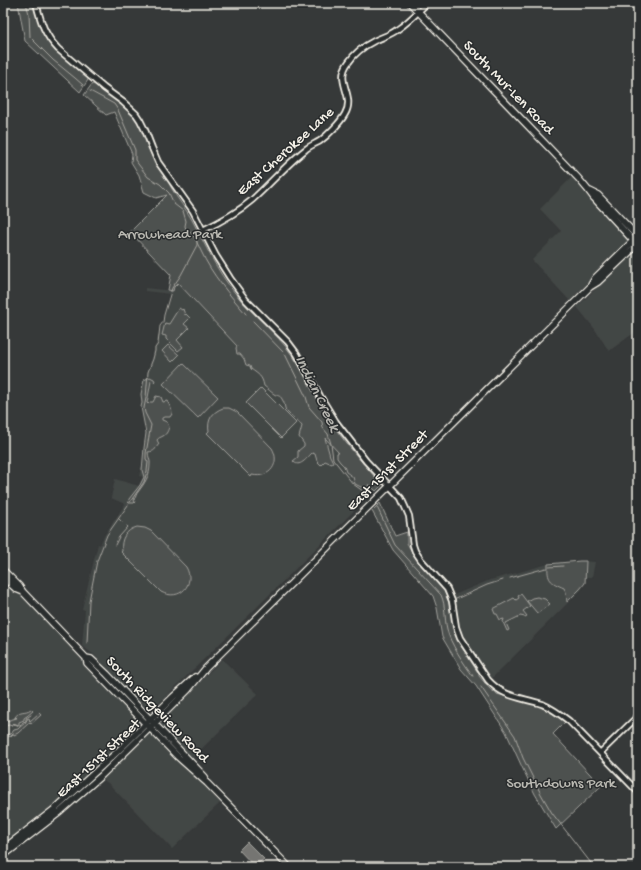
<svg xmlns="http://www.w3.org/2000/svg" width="641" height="870" viewBox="0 0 641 870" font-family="'Gochi Hand',sans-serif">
<rect width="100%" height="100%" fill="#363939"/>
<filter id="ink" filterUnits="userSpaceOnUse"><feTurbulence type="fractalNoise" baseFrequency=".025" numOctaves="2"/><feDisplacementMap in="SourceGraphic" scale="8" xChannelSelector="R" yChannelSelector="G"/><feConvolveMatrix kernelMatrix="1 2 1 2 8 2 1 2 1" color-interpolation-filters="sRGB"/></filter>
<g filter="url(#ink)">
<path fill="#434645" d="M 572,177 L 628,238 L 628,242 L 570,301 L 532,260 L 561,231 L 540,209 Z
M 635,250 L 638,250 L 638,330 L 609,351 L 594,328 L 577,307 Z
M 178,282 L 227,335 L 375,490 L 247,617 L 150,712 L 93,654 L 82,646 L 85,610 L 82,609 L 98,544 L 100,545 L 104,536 L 125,504 L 111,498 L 115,479 L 139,486 L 143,477 L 139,476 L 141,467 L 144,467 L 148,427 L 142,395 L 147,373 L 171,294 L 145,291 L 145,288 L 173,291 Z
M 580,561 L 595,562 L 592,577 L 586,577 L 586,582 L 581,590 L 492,678 L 465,640 L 462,634 L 460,629 L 456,602 L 454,595 L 490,580 L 509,575 L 548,564 Z
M 3,577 L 21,591 L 146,723 L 56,808 L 3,849 Z
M 222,659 L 258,694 L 192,758 L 160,724 Z
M 149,734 L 152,734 L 203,784 L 220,803 L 172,849 L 108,783 L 102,779 Z"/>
<path fill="#4e514f" stroke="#a1a19c" d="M 18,3 L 33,3 L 41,29 L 50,45 L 88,78 L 88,80 L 80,92 L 25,41 Z
M 92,84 C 98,85 102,91 107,94 C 120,103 135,113 141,127 C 146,140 149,152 156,164 C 159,169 164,173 167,178 C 169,182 170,186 172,189 C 178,200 186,209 192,220 C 206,246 216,270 235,293 C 252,315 276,332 292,355 C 305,373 313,393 324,411 C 340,438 361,461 382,485 L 376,491 L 369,484 L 368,487 L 363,488 L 355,484 L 353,477 L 346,472 L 344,466 L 340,462 L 337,458 L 337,453 L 339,453 L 325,438 L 330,456 L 333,462 L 332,464 L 325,461 L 321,465 L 317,461 L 315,454 L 312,453 C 307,458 299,469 293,461 L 298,457 L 298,451 L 304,446 L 304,444 L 299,437 L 302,426 C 298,420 291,417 286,411 C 284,407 285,403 282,399 C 280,395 277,396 274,394 C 271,392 268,389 264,386 C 262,376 259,375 251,369 L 250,366 L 246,365 L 244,359 L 240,354 L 237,354 L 236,348 L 237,346 L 178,283 L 174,287 L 173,291 L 168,290 L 171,275 L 130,232 L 167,195 L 156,198 L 144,192 L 139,175 L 131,162 L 132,154 L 114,112 L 106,115 L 84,95 Z
M 179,308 L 182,310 L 183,309 L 185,315 L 186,314 L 190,318 L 184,324 L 189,328 L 177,340 L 183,347 L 178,351 L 166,339 L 166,336 L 162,335 L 165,323 L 169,324 Z
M 168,345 L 179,355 L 172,362 L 162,351 Z
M 183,363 L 218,397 L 198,418 L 163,384 Z
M 150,377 L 154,379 L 155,381 L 153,383 L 151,381 L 147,403 L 148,404 L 150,402 L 153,402 L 156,396 L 161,397 L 163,402 L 167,401 C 170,406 172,409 172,414 L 170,417 L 164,417 L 162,418 L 162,420 L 167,422 L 169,427 C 168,430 167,434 163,436 C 160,438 159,437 157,440 L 159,444 C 154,450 156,451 148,452 C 148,457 151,461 150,465 C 150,476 144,484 138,492 C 136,494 136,497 134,500 L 135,502 L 134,503 L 129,503 L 128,502 L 129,499 L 140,485 L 144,477 L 142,470 L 144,448 L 146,433 L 141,407 L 142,403 L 141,394 L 144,380 Z
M 261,388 L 296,423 L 281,438 L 246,403 Z
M 223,408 L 229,408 L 237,412 L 272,448 C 281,463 270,479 252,475 L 251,477 L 207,433 L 209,431 C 207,420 212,412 223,408 Z
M 380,503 L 395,536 L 407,532 L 407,543 L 414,556 L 444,590 L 449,602 L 455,635 L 459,643 L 479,674 L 479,676 L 490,689 L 497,694 L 543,707 L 559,715 L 566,721 L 553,734 L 601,786 L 556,829 L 535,794 L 522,767 L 506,732 L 476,686 L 461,669 L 442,637 L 437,608 L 433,596 L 393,550 L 372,511 Z
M 137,527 L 145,528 L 151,531 L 186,567 C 196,584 180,602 161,592 L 121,552 L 122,551 C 120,539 126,530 137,527 Z
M 580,561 L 586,561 L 585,583 L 580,589 L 567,602 L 566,592 L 564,588 C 550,582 547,580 548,564 Z
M 521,594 L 530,606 L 523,611 L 527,616 L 525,617 L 520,616 L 506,623 L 509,630 L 507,631 L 503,622 L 504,619 L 500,620 L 497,614 L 495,614 L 493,609 L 514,598 L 516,600 L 519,598 L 518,596 Z
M 537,597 L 545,599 L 550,604 L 538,613 L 537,613 L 527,601 L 532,598 Z
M 31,709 L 33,711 L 27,716 L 24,718 L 24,720 L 19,722 L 19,725 L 13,723 L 12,724 L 12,726 L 9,725 L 6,726 L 6,721 L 13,719 L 17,718 L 16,717 L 14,719 C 20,708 24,714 31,709 Z
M 39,713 L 41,715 L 31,724 L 29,722 L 29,723 L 18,733 L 14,735 L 14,734 L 13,734 L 10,737 L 9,736 L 7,737 L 6,736 L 7,738 L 4,742 L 3,740 L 3,730 L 4,733 L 3,734 L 4,735 L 11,734 L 14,730 L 18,729 L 20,727 L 25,723 L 28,718 L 30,719 L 29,720 L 30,721 Z"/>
<path fill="#757572" stroke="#a8a7a1" d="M 247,842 L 264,859 L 254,866 L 239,850 Z"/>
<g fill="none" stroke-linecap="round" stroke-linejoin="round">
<path stroke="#a8a7a1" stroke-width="1" d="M 26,3 L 29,14 L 30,37 L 53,60 L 75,78 L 83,85
M 90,91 L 114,104 L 118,110 L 135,150 L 135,160 L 148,177 L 160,184 L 169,193 L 174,204 L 183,211 L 186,221 L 185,226 L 186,229 C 194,233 197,243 201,251 C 212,275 229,294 246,314
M 253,321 L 285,354 L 306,397 L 309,407 L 322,422 L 323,428 L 328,434 L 331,444 L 333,459 L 353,484 L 370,496
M 130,502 L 144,482 L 147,471 L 148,462 L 146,459 L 146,453 L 151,425 L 145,413 L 144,408 L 146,398 L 148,372 L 153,359 L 155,351 L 155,348 L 158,344 L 160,326 L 163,322 L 164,315 L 172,288 L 181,275 L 197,245 L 197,241
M 377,507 L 395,545 L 441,595 C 446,606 444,617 447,629 C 449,642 465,665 473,676
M 118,518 L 122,522
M 115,545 L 119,537 L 128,527 L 127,526
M 549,567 L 563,566
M 510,578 L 546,568
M 456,599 L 487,585 L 503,580
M 87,643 L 89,601 L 97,561 L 107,535 L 128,505
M 481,687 L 515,736 L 523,758 L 541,794 L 552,813 L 594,867
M 28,717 L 31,715
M 12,726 L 15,724 L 19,726
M 20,726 L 21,725 L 23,722 L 26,721 L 26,719 L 27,717"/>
<defs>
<path id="minor" d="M 36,3 C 41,22 44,34 58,49 L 104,88 L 123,102 L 136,114 L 140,120 L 145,130 L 152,148 L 158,162 L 193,211 L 216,256 L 230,278 L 246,300 L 288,342 L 297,354 L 320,396 L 336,422 L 366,461 L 401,498 L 406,509 L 409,516 L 413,545 L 415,551 L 421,560 L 447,589 L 452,601 L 456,627 L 460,638 L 488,680 C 504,698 521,697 542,704 C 552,708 560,714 569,721 L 638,792
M 203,230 C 220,222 237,213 252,200 C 270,184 286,165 305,150 C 309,146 315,144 320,141 C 328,135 340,123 345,114 C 356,95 334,82 348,63 C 354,54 364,46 374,41 C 382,37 391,35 398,29 C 409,22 418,12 427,3
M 600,753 L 638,716"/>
<path id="major" d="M 410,3 L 578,178 L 588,190 L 594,198 L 638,246
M 590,191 L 598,195 L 638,237
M 591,285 L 595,278 L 638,236
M 3,570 L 19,586 L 23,592 L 86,658 L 87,663 L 178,757 L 207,783 L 289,867
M 3,577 L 16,589 L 21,591
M 86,658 L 91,659 L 107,674 L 205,777
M 3,849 L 56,808 L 117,752 L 173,697 L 195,677
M 3,856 L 60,812 L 102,775 L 154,724 L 188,690 L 206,668 L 577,300 L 590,287 L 598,282 L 638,244"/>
</defs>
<use href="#minor" stroke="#f4f1e8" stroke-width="8"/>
<use href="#major" stroke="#f4f1e8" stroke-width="8"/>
<use href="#minor" stroke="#2a2d2e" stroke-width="4.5"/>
<use href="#major" stroke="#2a2d2e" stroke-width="5.5"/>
</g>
</g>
<g text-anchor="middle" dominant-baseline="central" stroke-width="3" stroke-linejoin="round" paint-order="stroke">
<g font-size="15" fill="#f4f1e8" stroke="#2a2d2e">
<text transform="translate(508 88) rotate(46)">South Mur-Len Road</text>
<text transform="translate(286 152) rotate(-42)">East Cherokee Lane</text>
<text transform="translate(388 471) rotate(-45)">East 151st Street</text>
<text transform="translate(157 710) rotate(46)">South Ridgeview Road</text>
<text transform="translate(99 759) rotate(-43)">East 151st Street</text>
</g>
<g font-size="15" fill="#bab9b2" stroke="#2a2d2e">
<text x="170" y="235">Arrowhead Park</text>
<text x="561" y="784">Southdowns Park</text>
</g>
<g font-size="16" font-style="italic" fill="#b4b3ad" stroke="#2a2d2e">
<text transform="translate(316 394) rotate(64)">Indian Creek</text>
</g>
</g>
<rect width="641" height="870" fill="none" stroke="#2a2d2e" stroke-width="16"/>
<rect x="8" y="8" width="625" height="854" fill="none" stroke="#f4f1e8" stroke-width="1.5" filter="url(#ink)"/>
</svg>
